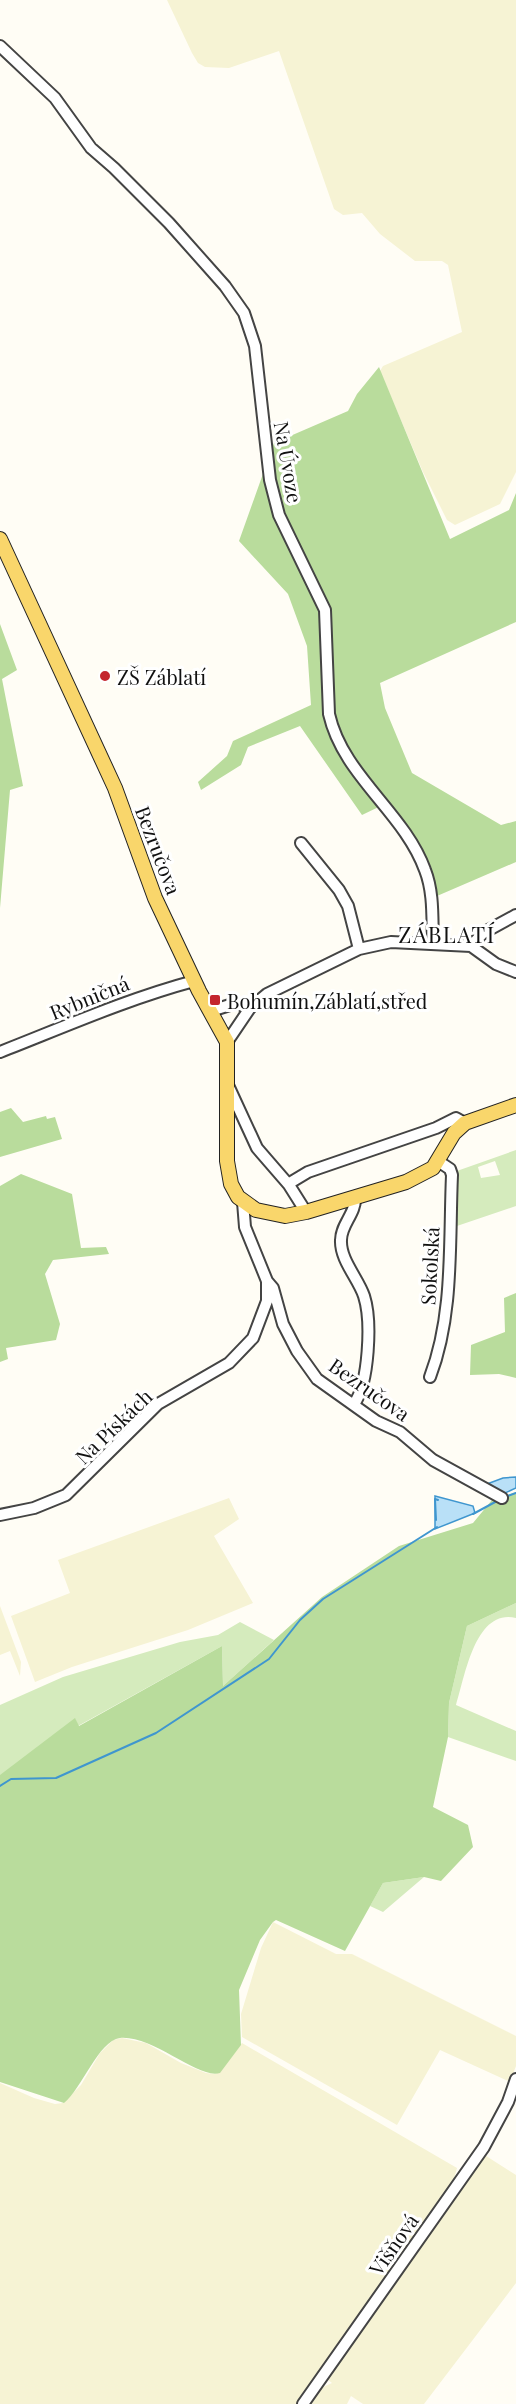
<svg xmlns="http://www.w3.org/2000/svg" width="516" height="2404" viewBox="0 0 516 2404" font-family="'Playfair Display',serif">
<rect width="100%" height="100%" fill="#fffdf5"/>
<path fill="#f6f3d4" d="M 167,0 L 516,0 L 516,472 L 500,504 L 455,525 L 447,520 L 423,472 L 380,371 L 383,366 L 462,332 L 448,265 L 442,261 L 415,261 L 380,234 L 362,213 L 343,215 L 334,209 L 279,51 L 229,68 L 205,67 L 198,63 L 192,53 Z
M 229,1498 L 239,1519 L 214,1536 L 253,1603 L 188,1630 L 72,1667 L 35,1682 L 11,1616 L 70,1593 L 58,1560 Z
M 0,1606 L 21,1662 L 20,1676 L 10,1651 L 0,1655 Z
M 273,1922 L 336,1954 L 352,1954 L 516,2036 L 516,2066 L 511,2079 L 508,2081 L 440,2050 L 397,2125 L 242,2037 L 241,2014 L 261,1948 Z
M 122,2038 L 146,2043 L 181,2063 L 206,2073 L 216,2074 L 242,2043 L 457,2168 L 454,2179 L 296,2404 L 0,2404 L 0,2083 L 34,2098 L 55,2104 L 63,2103 L 81,2085 L 100,2053 L 113,2040 Z
M 483,2154 L 516,2175 L 516,2283 L 424,2404 L 363,2404 L 351,2396 L 347,2404 L 310,2404 L 321,2388 L 332,2383 L 327,2379 Z"/>
<path fill="#d5ebbd" fill-rule="evenodd" d="M 516,1150 L 516,1206 L 454,1227 L 454,1172 ZM 495,1161 L 500,1175 L 481,1178 L 478,1167 Z
M 516,1603 L 516,1618 C 475,1608 465,1677 456,1705 L 516,1731 L 516,1761 L 448,1737 L 449,1703 L 467,1626 Z
M 240,1622 L 274,1640 L 223,1686 L 222,1646 L 78,1726 L 75,1719 L 0,1778 L 0,1705 L 63,1677 L 180,1642 L 218,1635 Z
M 424,1877 L 383,1912 L 370,1906 L 383,1883 Z"/>
<path fill="#b9dc9c" d="M 379,367 L 450,539 L 509,510 L 516,493 L 516,622 L 380,683 L 385,708 L 412,773 L 501,825 L 516,821 L 516,862 L 437,896 L 425,858 L 389,802 L 362,815 L 300,726 L 248,747 L 241,765 L 201,790 L 198,782 L 227,756 L 233,741 L 311,705 L 307,646 L 288,594 L 239,541 L 274,443 L 348,411 L 357,394 Z
M 0,624 L 17,670 L 2,679 L 23,786 L 10,790 L 0,908 Z
M 11,1108 L 23,1122 L 46,1116 L 47,1119 L 55,1117 L 62,1139 L 0,1157 L 0,1112 Z
M 21,1174 L 72,1194 L 81,1248 L 106,1247 L 109,1254 L 53,1260 L 45,1274 L 60,1324 L 56,1340 L 6,1348 L 8,1359 L 0,1362 L 0,1186 Z
M 516,1293 L 516,1378 L 499,1374 L 470,1375 L 471,1345 L 505,1332 L 504,1298 Z
M 516,1492 L 516,1603 L 467,1626 L 449,1703 L 448,1737 L 433,1807 L 468,1825 L 473,1847 L 441,1881 L 424,1877 L 383,1883 L 345,1951 L 276,1920 L 273,1922 L 260,1940 L 239,1990 L 241,2045 L 220,2073 C 199,2080 153,2035 120,2038 C 98,2041 82,2089 64,2103 L 0,2082 L 0,1775 L 75,1718 L 79,1726 L 222,1646 L 223,1686 L 322,1597 L 399,1546 L 473,1523 L 492,1500 Z"/>
<path fill="#b9e0f7" stroke="#3f96cf" stroke-width="1.5" d="M 516,1477 L 516,1488 L 503,1494 L 487,1484 L 503,1478 Z
M 435,1496 L 473,1506 L 475,1513 L 435,1529 Z"/>
<g fill="none" stroke-linecap="round" stroke-linejoin="round">
<path stroke="#3f96cf" stroke-width="2" d="M 505,1497 L 516,1493
M 473,1514 L 497,1501
M 436,1520 L 435,1499 L 438,1500
M 0,1786 L 11,1779 L 56,1778 L 156,1733 L 269,1659 L 300,1620 L 323,1599 L 437,1527"/>
<defs>
<path id="minor" d="M 0,46 L 55,98 L 91,148 L 114,168 L 169,223 L 225,286 L 244,313 L 255,346 L 270,480 L 279,515 L 325,610 L 329,714 C 343,776 404,812 425,870 C 434,893 432,918 433,943
M 301,843 L 339,890 L 348,906 L 359,949
M 471,946 L 496,964 L 516,972
M 211,1011 L 236,1003 L 250,1008
M 227,1042 L 250,1008 L 267,994 L 359,949 L 391,942 L 471,946 L 483,933 L 516,915
M 0,1052 C 64,1027 127,999 194,981
M 227,1083 L 257,1148 L 289,1185 L 306,1212
M 288,1184 L 308,1172 L 436,1128 L 456,1118 L 465,1123
M 243,1202 L 245,1227 L 267,1281 L 273,1288 L 283,1324 L 297,1351 L 317,1379 L 376,1421 L 400,1432 L 433,1460 L 502,1498
M 430,1377 C 454,1314 449,1243 452,1175 L 450,1169 L 438,1161
M 354,1404 C 369,1383 372,1321 364,1296 C 358,1278 340,1260 341,1240 C 341,1224 356,1214 355,1197
M 0,1515 L 34,1508 L 66,1495 L 158,1404 L 229,1363 L 253,1338 L 267,1301 L 267,1281
M 303,2404 L 484,2147 L 508,2102 L 516,2079"/>
<path id="major" d="M 0,539 L 115,788 L 155,898 L 199,991 L 227,1042 L 227,1161 L 231,1184 L 238,1197 L 256,1210 L 285,1216 L 306,1212 L 406,1182 L 433,1168 L 454,1133 L 465,1123 L 516,1105"/>
</defs>
<use href="#minor" stroke="#444" stroke-width="14"/>
<use href="#major" stroke="#222" stroke-width="16"/>
<use href="#minor" stroke="#fff" stroke-width="10"/>
<use href="#major" stroke="#f9d66b" stroke-width="14"/>
</g>
<g fill="#c4262e" stroke="#fff" stroke-width="2">
<circle cx="105" cy="676" r="6"/>
<rect x="209" y="994" width="12" height="12" rx="3"/>
</g>
<g text-anchor="middle" dominant-baseline="central" stroke-width="6" stroke-linejoin="round" paint-order="stroke">
<g font-size="20" fill="#111" stroke="#fff">
<text transform="translate(289 462) rotate(80)">Na Úvoze</text>
<text transform="translate(159 850) rotate(69)">Bezručova</text>
<text transform="translate(89 997) rotate(-22)">Rybničná</text>
<text transform="translate(429 1266) rotate(-87)">Sokolská</text>
<text transform="translate(370 1389) rotate(35)">Bezručova</text>
<text transform="translate(113 1426) rotate(-44)">Na Pískách</text>
<text transform="translate(393 2244) rotate(-55)">Višňová</text>
</g>
<g font-size="20" fill="#111" stroke="#fff" text-anchor="start">
<text x="117" y="676">ZŠ Záblatí</text>
<text x="227" y="1000">Bohumín,Záblatí,střed</text>
</g>
<g font-size="22" letter-spacing="1.5" fill="#111" stroke="#fff">
<text x="447" y="934">ZÁBLATÍ</text>
</g>
</g>
</svg>
